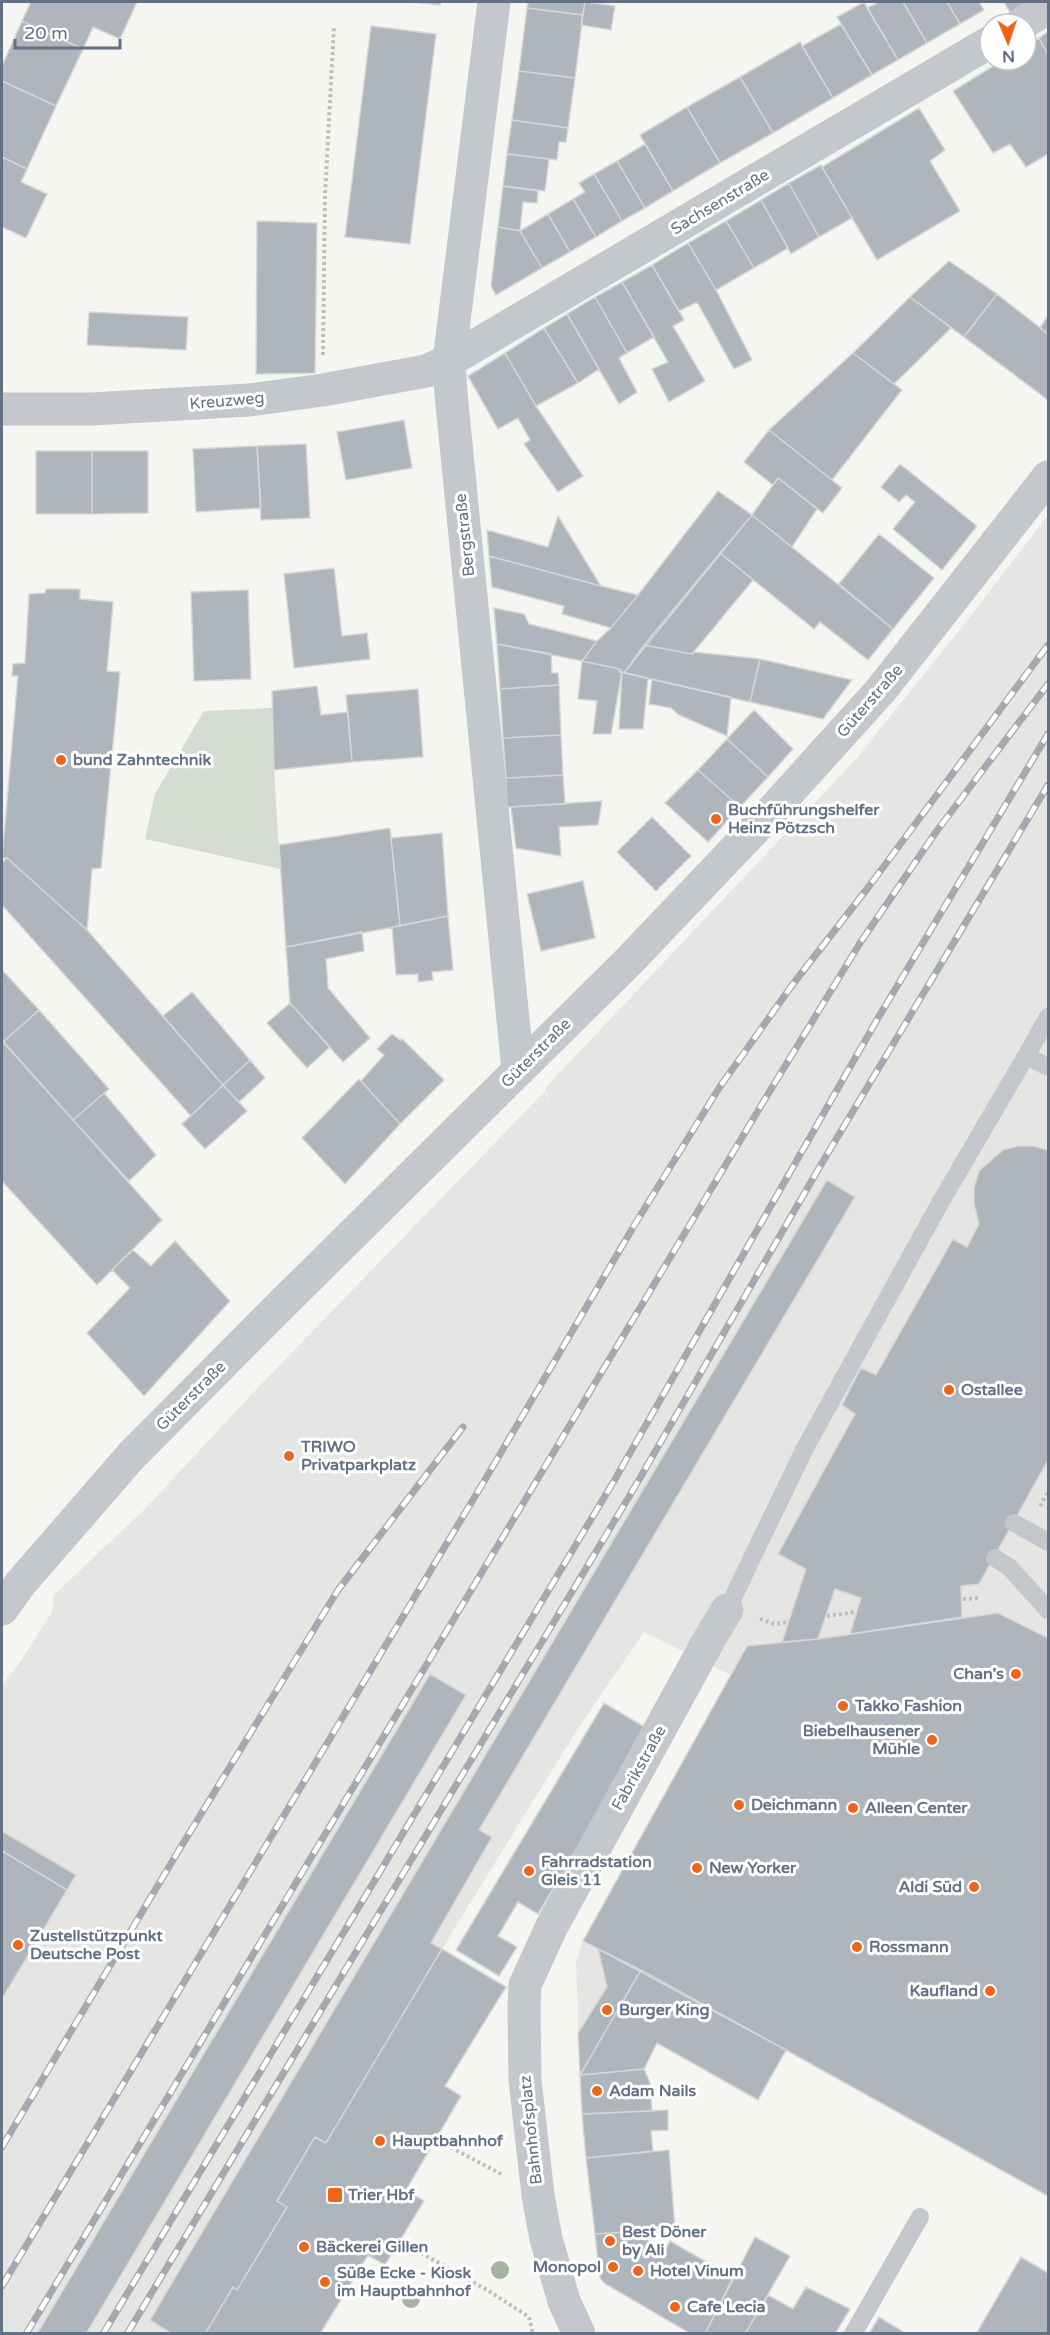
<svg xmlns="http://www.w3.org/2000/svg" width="1050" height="2335" viewBox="0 0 1050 2335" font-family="'Varela Round',sans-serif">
<rect width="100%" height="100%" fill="#f5f5f1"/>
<path fill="#e5e6e4" d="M 1048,515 L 1048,2196 L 786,2050 L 758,2100 L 657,2043 L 644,2069 L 580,2075 L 576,1962 L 583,1941 L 731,1675 L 644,1632 L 577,1730 L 205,2333 L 2,2334 L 2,1685 L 18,1665 L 52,1612 L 54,1595 L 145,1509 L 249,1397 L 545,1091 L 554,1112 L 545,1088 L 856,759 L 969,618 Z"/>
<path fill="#d5ddd2" d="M 272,708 L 274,770 L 280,869 L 145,839 L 155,794 L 204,711 Z"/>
<path fill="#afb5bc" stroke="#d6d6d4" stroke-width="1.5" d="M 31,2 L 137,2 L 120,39 L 93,27 L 83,49 L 22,21 Z
M 412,2 L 440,2 L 440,5 Z
M 528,2 L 585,2 L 583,15 L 527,8 Z
M 585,2 L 615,6 L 611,30 L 581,25 Z
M 864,2 L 898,60 L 872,75 L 837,17 Z
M 879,2 L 903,2 L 927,43 L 898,60 L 867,8 Z
M 903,2 L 947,2 L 960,24 L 927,43 Z
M 947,2 L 979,2 L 984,10 L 960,24 Z
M 1004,2 L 1027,2 L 1010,12 Z
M 527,8 L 583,15 L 575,78 L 519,71 Z
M 22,21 L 83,49 L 56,106 L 2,81 L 2,66 Z
M 841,24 L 872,75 L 833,98 L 802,46 Z
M 371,26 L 436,34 L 410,244 L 345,237 Z
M 1048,32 L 1048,55 L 1039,38 Z
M 1039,38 L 1048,55 L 1048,154 L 1026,167 L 1010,144 L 993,153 L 953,91 L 1003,60 L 1026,60 L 1026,46 Z
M 800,42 L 833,98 L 773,133 L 740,77 Z
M 519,71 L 575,78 L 568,128 L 512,120 Z
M 740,77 L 773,133 L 720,163 L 687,107 Z
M 2,81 L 56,106 L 27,169 L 2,157 Z
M 687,107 L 720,163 L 673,191 L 640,135 Z
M 919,108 L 945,150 L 930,161 L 960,211 L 877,260 L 822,167 Z
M 512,120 L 568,128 L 566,142 L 559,142 L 557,160 L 507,154 Z
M 645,144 L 673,191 L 645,208 L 617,161 Z
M 507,154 L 549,159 L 545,191 L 503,186 Z
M 2,157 L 27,169 L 21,182 L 47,194 L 26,238 L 2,227 Z
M 617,161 L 645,208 L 622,221 L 594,174 Z
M 821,165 L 852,218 L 819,237 L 789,183 Z
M 594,174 L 622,221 L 596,237 L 573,199 L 585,192 L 579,183 Z
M 789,183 L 819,237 L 791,254 L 761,200 Z
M 503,186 L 538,191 L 537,203 L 523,202 L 520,231 L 498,227 Z
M 573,199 L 596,237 L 570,252 L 548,214 Z
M 761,200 L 788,248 L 754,268 L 726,221 Z
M 548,214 L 570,252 L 542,268 L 520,231 Z
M 257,221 L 317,223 L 315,373 L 256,374 Z
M 726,221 L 754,268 L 716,290 L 688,243 Z
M 498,227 L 520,231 L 542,268 L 496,295 L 491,286 Z
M 688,243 L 716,290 L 752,360 L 734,369 L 697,302 L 679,311 L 652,265 Z
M 949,261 L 997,294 L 964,337 L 910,297 Z
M 652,265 L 684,320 L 673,326 L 705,381 L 669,402 L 652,369 L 668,362 L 622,282 Z
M 622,282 L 654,337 L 627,353 L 595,297 Z
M 997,294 L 1048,334 L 1048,400 L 964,337 Z
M 595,297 L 627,353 L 619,358 L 637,392 L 619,404 L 567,314 Z
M 910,297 L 951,328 L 894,384 L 853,353 Z
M 89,312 L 188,317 L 186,350 L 87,345 Z
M 567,314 L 599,369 L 578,383 L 544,328 Z
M 1048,315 L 1048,334 L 1040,328 Z
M 544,328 L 578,383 L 536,406 L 505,353 Z
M 505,353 L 536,406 L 583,476 L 558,492 L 524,444 L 530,440 L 518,418 L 498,429 L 468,376 Z
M 853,353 L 902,390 L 832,480 L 769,430 Z
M 404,420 L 412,468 L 346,480 L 337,432 Z
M 769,430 L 842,488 L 823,513 L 778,478 L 773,485 L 744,462 Z
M 306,444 L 310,518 L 261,520 L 257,446 Z
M 257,446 L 261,508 L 196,512 L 193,449 Z
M 36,451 L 92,451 L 92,514 L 36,514 Z
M 92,451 L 148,451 L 148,513 L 92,514 Z
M 900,464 L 977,526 L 942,570 L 893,529 L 915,502 L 906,495 L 899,502 L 881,487 Z
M 778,478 L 817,509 L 792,547 L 752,515 Z
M 718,491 L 752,515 L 624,673 L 619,672 L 619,669 L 582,661 L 597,641 L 611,628 L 638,595 Z
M 752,515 L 893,629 L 868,660 L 820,622 L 814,629 L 720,553 Z
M 558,516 L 601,586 L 489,556 L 487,530 L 548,547 Z
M 879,534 L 934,578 L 893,629 L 839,584 Z
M 720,553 L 753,580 L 692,654 L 644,645 Z
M 489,556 L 601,586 L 638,595 L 611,628 L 562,614 L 564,606 L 492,587 Z
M 334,568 L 342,636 L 367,633 L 370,659 L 294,668 L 284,574 Z
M 46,589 L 80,589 L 80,599 L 113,602 L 107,671 L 120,672 L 101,868 L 92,869 L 87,930 L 7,858 L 2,858 L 18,676 L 12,676 L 13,664 L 25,663 L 29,594 L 45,593 Z
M 248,590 L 251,679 L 194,681 L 191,592 Z
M 494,608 L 524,614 L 529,624 L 597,641 L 582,661 L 497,644 Z
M 497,644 L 551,654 L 552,673 L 558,673 L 559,685 L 500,689 Z
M 644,645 L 692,654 L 694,652 L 760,659 L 750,702 L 624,673 Z
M 760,659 L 852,680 L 823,719 L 750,702 Z
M 582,661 L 619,669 L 622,672 L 611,734 L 593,734 L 597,701 L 578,699 Z
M 622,672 L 648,678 L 643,729 L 619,729 Z
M 652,679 L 731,697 L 727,736 L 679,715 L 671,708 L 649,704 Z
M 559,685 L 561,735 L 503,738 L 500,689 Z
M 317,686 L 321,715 L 348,712 L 352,762 L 274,770 L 272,691 Z
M 418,689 L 423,757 L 352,762 L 346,695 Z
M 754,710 L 793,749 L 768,777 L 727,739 Z
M 561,735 L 563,775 L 506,778 L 503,738 Z
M 727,739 L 768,777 L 740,807 L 698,770 Z
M 698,770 L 740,807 L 708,842 L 665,803 Z
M 563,775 L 565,804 L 507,807 L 506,778 Z
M 602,801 L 598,825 L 559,827 L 561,856 L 516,848 L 511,807 Z
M 652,817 L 691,856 L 656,891 L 617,852 Z
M 390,828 L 400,926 L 286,947 L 279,845 Z
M 442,833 L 448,916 L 400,926 L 391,838 Z
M 7,858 L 87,930 L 223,1085 L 191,1116 L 2,905 L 2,863 Z
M 583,881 L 595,938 L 541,951 L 527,894 Z
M 448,916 L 453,970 L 432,972 L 433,980 L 418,982 L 418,974 L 396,975 L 392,927 Z
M 362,932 L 364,951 L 326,959 L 328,988 L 370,1038 L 343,1062 L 290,1003 L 286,947 Z
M 2,970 L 39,1010 L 3,1042 L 2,1040 Z
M 192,992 L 250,1060 L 223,1085 L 163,1016 Z
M 290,1003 L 330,1047 L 307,1068 L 267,1023 Z
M 39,1010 L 109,1089 L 73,1120 L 3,1042 Z
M 392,1034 L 400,1040 L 402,1039 L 444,1080 L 400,1124 L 361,1081 L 384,1055 L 377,1049 Z
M 2,1040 L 162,1220 L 97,1285 L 2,1181 Z
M 250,1060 L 265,1078 L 239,1102 L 223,1085 Z
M 359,1079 L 400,1124 L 345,1184 L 302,1138 Z
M 223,1085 L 247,1111 L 205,1149 L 182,1124 Z
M 104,1093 L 156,1155 L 129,1181 L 73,1120 Z
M 1018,1146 L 1033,1146 L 1048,1150 L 1048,1460 L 979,1584 L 961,1586 L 962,1617 L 850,1634 L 861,1598 L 835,1589 L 818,1639 L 782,1642 L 806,1569 L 778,1554 L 855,1414 L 842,1405 L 861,1368 L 876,1375 L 953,1239 L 967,1247 L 979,1224 L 974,1203 L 974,1188 L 979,1171 L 1003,1150 Z
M 827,1180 L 855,1197 L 479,1830 L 492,1837 L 431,1943 L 442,1949 L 326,2143 L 315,2137 L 277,2201 L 287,2207 L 237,2290 L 233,2287 L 205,2334 L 172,2334 L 150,2320 Z
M 175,1241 L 230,1301 L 144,1396 L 87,1333 L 130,1288 L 112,1270 L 133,1250 L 151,1266 Z
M 998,1613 L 1048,1638 L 1048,2196 L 786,2050 L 583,1941 L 747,1646 L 818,1639 Z
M 430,1674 L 466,1695 L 86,2334 L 37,2334 Z
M 604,1703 L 648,1729 L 538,1914 L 518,1902 L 498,1936 L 517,1947 L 499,1976 L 456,1950 Z
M 2,1831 L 76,1875 L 67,1890 L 2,1851 Z
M 2,1851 L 67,1890 L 2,1999 Z
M 442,1949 L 506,1987 L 445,2086 L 461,2096 L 406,2190 L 424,2201 L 385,2265 L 368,2255 L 320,2334 L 205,2334 L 233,2287 L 237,2290 L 287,2207 L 277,2201 L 315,2137 L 326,2143 Z
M 598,1949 L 641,1970 L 580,2075 L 578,2033 L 607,1987 Z
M 641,1970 L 786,2050 L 758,2100 L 657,2043 L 644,2069 L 580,2075 Z
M 644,2069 L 650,2083 L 652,2111 L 582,2114 L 580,2075 Z
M 668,2110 L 668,2130 L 651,2131 L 653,2151 L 586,2158 L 582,2114 Z
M 669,2150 L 675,2229 L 595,2234 L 586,2158 Z
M 648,2231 L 649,2243 L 664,2252 L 670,2241 L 733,2277 L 705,2334 L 691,2334 L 604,2283 L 600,2278 L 595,2234 Z
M 755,2237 L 790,2256 L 745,2334 L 705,2334 Z
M 1021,2257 L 1048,2273 L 1048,2334 L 976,2334 Z
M 806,2287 L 850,2309 L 835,2334 L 745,2334 L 768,2295 L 793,2309 Z
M 879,2317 L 907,2334 L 869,2334 Z"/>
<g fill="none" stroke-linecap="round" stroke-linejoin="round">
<path stroke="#bebfc2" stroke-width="4" stroke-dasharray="3 3" stroke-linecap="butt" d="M 323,355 L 325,196 L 334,26
M 1040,1506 L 1048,1492
M 963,1599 L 980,1598
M 827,1616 L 856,1612
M 760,1619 L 775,1624 L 788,1622
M 435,2139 L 501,2174
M 400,2241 L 487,2290 L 529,2317 L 533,2334"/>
<path stroke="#c4c7cb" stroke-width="18" d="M 1026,1056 L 1048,1017
M 1014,1523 L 1048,1542
M 995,1558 L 1009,1567 L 1048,1610
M 727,1610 L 804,1450 L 940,1203 L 1026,1056 L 1048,1067
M 853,2334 L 920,2217"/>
<path stroke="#c4c7cb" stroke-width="33" d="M 494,2 L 449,361 L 451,394 L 518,1070
M 1021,24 L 1048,8
M 2,409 L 92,409 L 249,400 L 323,390 L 426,371 L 449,361 L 990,42
M 2,1609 L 20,1584 L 131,1456 L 274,1312 L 629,961 L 769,814 L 881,690 L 1048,477
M 579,2334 L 564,2301 L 546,2239 L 538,2195 L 525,2080 L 524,2007 L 525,1985 L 552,1926 L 710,1638 L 727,1610"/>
<defs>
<path id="rail" d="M 2,2147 L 179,1850 L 338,1590 L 463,1427
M 2,2286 L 489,1473 L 635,1224 L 719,1088 L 793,984 L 870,885 L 1048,645
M 26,2334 L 765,1099 L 860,943 L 936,832 L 1048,684
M 103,2334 L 614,1481 L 878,1018 L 1048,734
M 127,2334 L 633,1490 L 819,1168 L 1048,785"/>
</defs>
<use href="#rail" stroke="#a4a9b0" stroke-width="7"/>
<use href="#rail" stroke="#fff" stroke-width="4.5" stroke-dasharray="14" stroke-linecap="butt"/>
</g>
<g fill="#a5b2a2">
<circle cx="500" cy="2270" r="9"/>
<circle cx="411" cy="2299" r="9"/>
</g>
<g fill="#ee6418" stroke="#fff" stroke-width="2">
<circle cx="61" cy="760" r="6"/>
<circle cx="716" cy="819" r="6"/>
<circle cx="949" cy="1390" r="6"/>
<circle cx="289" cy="1456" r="6"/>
<circle cx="1016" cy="1674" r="6"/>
<circle cx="843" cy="1706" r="6"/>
<circle cx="932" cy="1740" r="6"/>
<circle cx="739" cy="1805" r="6"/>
<circle cx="853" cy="1808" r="6"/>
<circle cx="697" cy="1868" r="6"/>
<circle cx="529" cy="1871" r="6"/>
<circle cx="974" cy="1887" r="6"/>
<circle cx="18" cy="1945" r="6"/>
<circle cx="857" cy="1947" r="6"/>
<circle cx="990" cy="1991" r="6"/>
<circle cx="607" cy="2010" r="6"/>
<circle cx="597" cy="2091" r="6"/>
<circle cx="380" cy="2141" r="6"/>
<rect x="327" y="2187" width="16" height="16" rx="3"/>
<circle cx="610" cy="2241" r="6"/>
<circle cx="304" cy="2247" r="6"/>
<circle cx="613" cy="2267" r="6"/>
<circle cx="638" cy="2271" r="6"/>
<circle cx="325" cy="2282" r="6"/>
<circle cx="675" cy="2307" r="6"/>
</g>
<g text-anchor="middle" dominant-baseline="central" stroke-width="6" stroke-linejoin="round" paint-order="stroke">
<g font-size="16" fill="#627184" stroke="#fff">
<text transform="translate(720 202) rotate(-31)">Sachsenstraße</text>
<text transform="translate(227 401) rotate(-5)">Kreuzweg</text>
<text transform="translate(465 535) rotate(-96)">Bergstraße</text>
<text transform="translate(870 701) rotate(-49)">Güterstraße</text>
<text transform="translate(536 1053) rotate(-45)">Güterstraße</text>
<text transform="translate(191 1396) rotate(-45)">Güterstraße</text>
<text transform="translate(639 1768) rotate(-61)">Fabrikstraße</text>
<text transform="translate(531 2130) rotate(-96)">Bahnhofsplatz</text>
</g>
<g font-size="16" font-weight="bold" fill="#627184" stroke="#fff" text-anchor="start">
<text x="73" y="760">bund Zahntechnik</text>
<text x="728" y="810">Buchführungshelfer<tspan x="728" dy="18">Heinz Pötzsch</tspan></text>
<text x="961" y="1390">Ostallee</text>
<text x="301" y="1447">TRIWO<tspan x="301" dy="18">Privatparkplatz</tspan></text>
<text x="1004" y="1674" text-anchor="end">Chan's</text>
<text x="855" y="1706">Takko Fashion</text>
<text x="920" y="1731" text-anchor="end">Biebelhausener<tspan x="920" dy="18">Mühle</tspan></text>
<text x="751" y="1805">Deichmann</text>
<text x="865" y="1808">Alleen Center</text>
<text x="541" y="1862">Fahrradstation<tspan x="541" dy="18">Gleis 11</tspan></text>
<text x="709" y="1868">New Yorker</text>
<text x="962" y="1887" text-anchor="end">Aldi Süd</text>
<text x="30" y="1936">Zustellstützpunkt<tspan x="30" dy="18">Deutsche Post</tspan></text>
<text x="869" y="1947">Rossmann</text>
<text x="978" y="1991" text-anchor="end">Kaufland</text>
<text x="619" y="2010">Burger King</text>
<text x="609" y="2091">Adam Nails</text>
<text x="392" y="2141">Hauptbahnhof</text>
<text x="348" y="2195">Trier Hbf</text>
<text x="622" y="2232">Best Döner<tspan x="622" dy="18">by Ali</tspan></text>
<text x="316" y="2247">Bäckerei Gillen</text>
<text x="601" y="2267" text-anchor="end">Monopol</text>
<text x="650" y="2271">Hotel Vinum</text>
<text x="337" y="2273">Süße Ecke - Kiosk<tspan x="337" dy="18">im Hauptbahnhof</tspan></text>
<text x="687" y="2307">Cafe Lecia</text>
</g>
</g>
<rect width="1050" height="2335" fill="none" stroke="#627184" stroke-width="6"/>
<g transform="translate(1008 42) rotate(178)"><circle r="28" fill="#ffffff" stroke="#c0c6ce" stroke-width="1.5"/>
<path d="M0-4.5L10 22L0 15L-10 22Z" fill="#ee6418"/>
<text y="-9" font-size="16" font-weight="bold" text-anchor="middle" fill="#627184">N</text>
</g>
<path d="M15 39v9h105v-9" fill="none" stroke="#627184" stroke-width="3"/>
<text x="24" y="39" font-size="18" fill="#627184" stroke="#ffffff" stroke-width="4.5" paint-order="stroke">20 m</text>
</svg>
